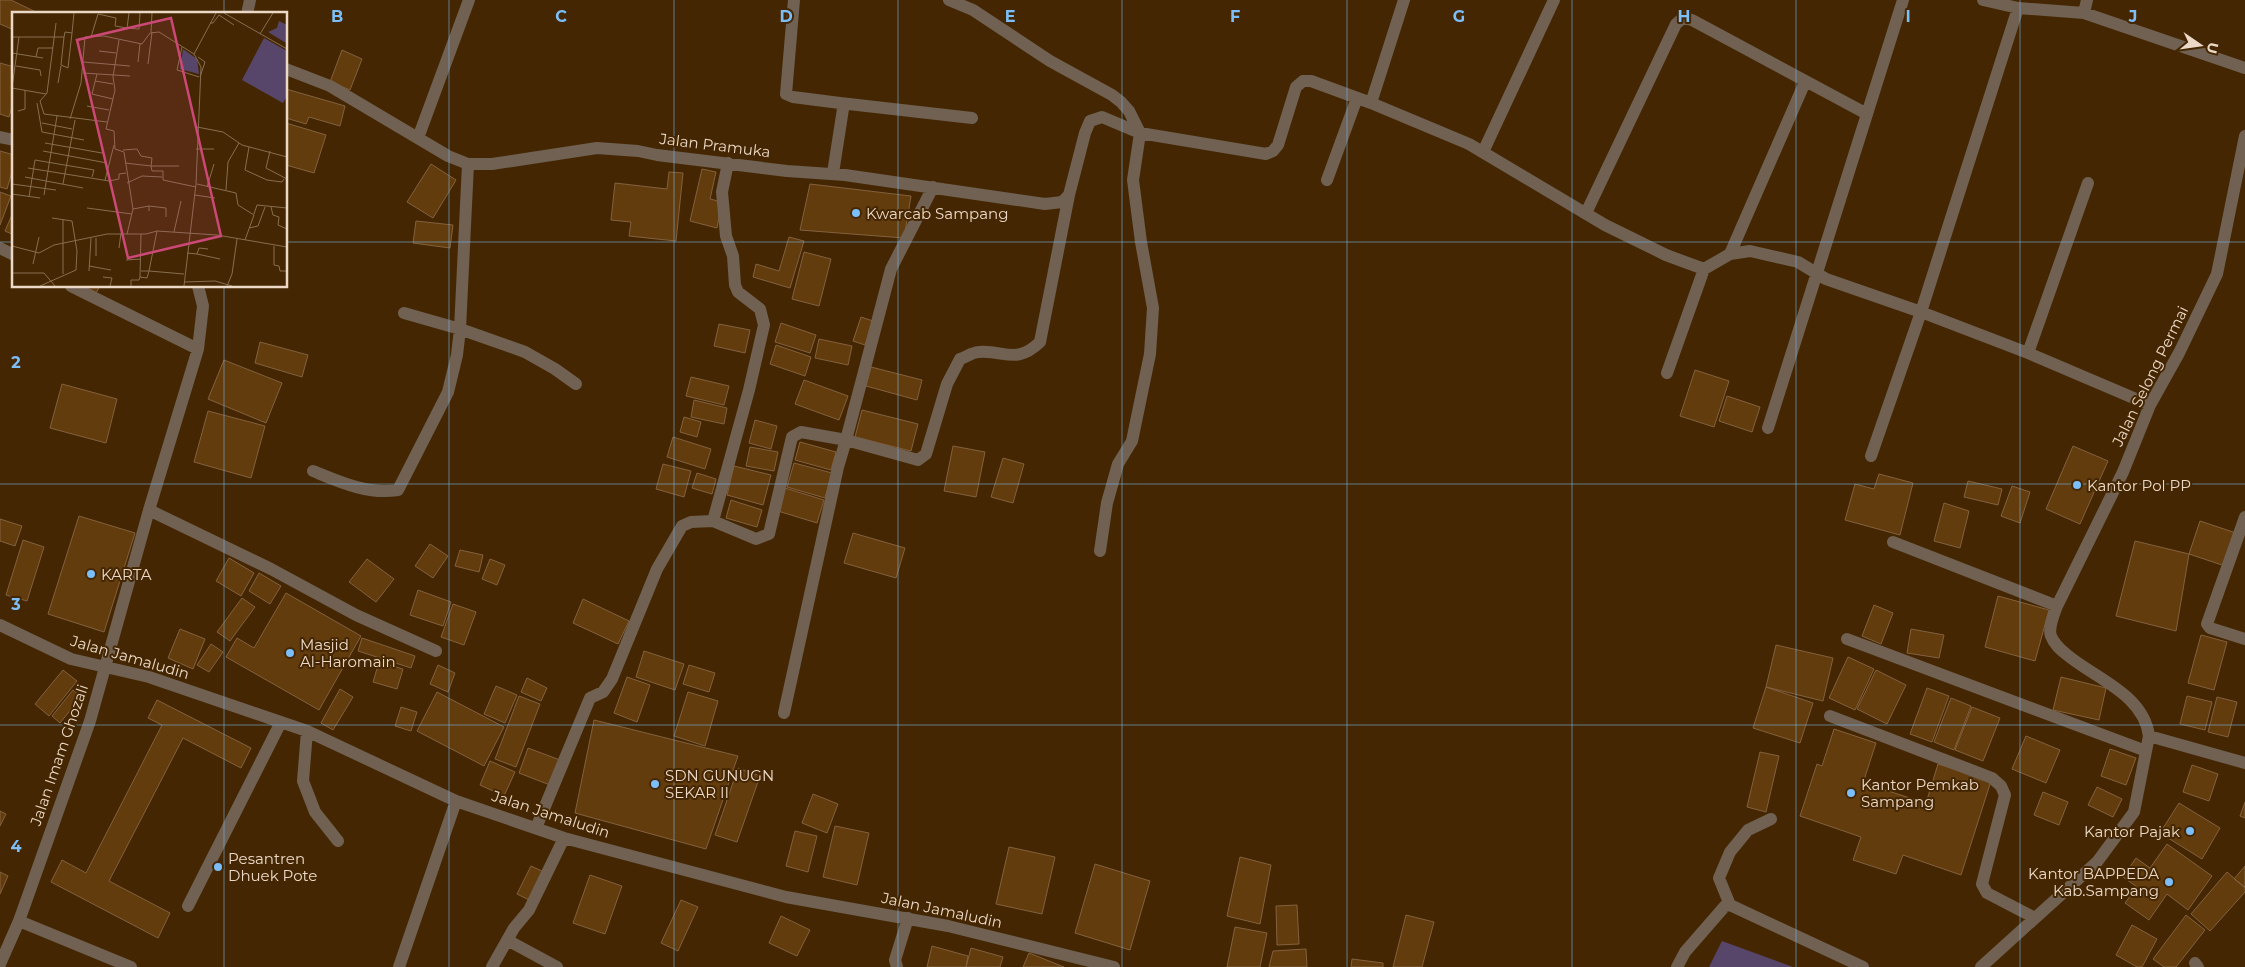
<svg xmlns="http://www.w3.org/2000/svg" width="2245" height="967" viewBox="0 0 2245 967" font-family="Montserrat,sans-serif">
<rect width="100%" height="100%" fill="#442702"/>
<path fill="#574669" d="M 1722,941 L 1793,967 L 1709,967 Z"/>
<path fill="#633c0d" stroke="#83613f" d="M 0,0 L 11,0 L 40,14 L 14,14 L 14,30 L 0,24 Z
M 342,50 L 362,59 L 350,90 L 330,82 Z
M 0,63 L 14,67 L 14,99 L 9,117 L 0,114 Z
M 286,89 L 345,106 L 340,126 L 309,117 L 306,124 L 286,118 Z
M 286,123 L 326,135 L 314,173 L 286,165 Z
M 0,151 L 14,155 L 14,165 L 7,189 L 0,187 Z
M 431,164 L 456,180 L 433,218 L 407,202 Z
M 702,169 L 716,172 L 710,199 L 722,202 L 717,228 L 690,221 Z
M 669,172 L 683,173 L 676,241 L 629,236 L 631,222 L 611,220 L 615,183 L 667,189 Z
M 810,184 L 911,196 L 904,238 L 800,230 Z
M 0,192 L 11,196 L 0,225 Z
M 14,210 L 14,235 L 5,231 Z
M 416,221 L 453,225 L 450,248 L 413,243 Z
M 789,237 L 804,241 L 790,288 L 753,277 L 756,264 L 779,271 Z
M 804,252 L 831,259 L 819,306 L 792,299 Z
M 83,286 L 100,286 L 96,293 Z
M 861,317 L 873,321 L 865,345 L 853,341 Z
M 781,323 L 816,335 L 810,353 L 775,342 Z
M 719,324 L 750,330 L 745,353 L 714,346 Z
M 819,339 L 852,346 L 848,365 L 815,358 Z
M 260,342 L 308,355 L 302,377 L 255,363 Z
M 776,345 L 811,357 L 805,376 L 770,364 Z
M 224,360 L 282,383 L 266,423 L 208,399 Z
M 871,367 L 922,380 L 917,400 L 866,386 Z
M 1695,370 L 1729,381 L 1714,427 L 1680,416 Z
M 691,377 L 729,386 L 724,405 L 686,396 Z
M 804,380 L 848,396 L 839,420 L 795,404 Z
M 62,384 L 117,399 L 106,443 L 50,428 Z
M 1727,396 L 1760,407 L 1752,432 L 1719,421 Z
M 694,400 L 727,408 L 724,424 L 691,417 Z
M 862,410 L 918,424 L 911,451 L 855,437 Z
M 208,411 L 265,426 L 251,478 L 194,462 Z
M 684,417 L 701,422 L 697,437 L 680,432 Z
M 755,420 L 777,426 L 771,449 L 749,443 Z
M 673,437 L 711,449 L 705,469 L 667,457 Z
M 800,442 L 836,452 L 831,470 L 795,460 Z
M 953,446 L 985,452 L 976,497 L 944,491 Z
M 2073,446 L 2108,461 L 2080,524 L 2046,509 Z
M 750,447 L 778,452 L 774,471 L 746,466 Z
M 1003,458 L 1024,464 L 1013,503 L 991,497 Z
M 794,463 L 832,473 L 825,498 L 787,487 Z
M 663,464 L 691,471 L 684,497 L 656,489 Z
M 734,466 L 771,475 L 763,505 L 727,495 Z
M 697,473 L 716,479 L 712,494 L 692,488 Z
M 1879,474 L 1913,483 L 1900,535 L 1845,520 L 1855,484 L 1874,489 Z
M 1968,481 L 2002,489 L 1998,505 L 1964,497 Z
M 2012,486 L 2030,492 L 2020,523 L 2001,516 Z
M 785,488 L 824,500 L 817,523 L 778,511 Z
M 731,500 L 762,510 L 757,527 L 726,518 Z
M 1944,503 L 1969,511 L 1960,548 L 1934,541 Z
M 79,516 L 135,533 L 104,632 L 48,614 Z
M 0,519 L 22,526 L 15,546 L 0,541 Z
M 2200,521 L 2236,533 L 2225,566 L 2189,554 Z
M 853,533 L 905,548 L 896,578 L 844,563 Z
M 23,540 L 44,547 L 27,601 L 6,595 Z
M 2135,541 L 2189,554 L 2176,631 L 2116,616 Z
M 430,544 L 448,556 L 433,578 L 415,566 Z
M 460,550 L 483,555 L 479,572 L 455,566 Z
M 229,558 L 254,573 L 241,596 L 216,581 Z
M 367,559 L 394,579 L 376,602 L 349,582 Z
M 490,559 L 505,565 L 497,585 L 482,579 Z
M 259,573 L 281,586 L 270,604 L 249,591 Z
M 418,590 L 451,602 L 443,626 L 410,615 Z
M 286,593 L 361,636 L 319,710 L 226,657 L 237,638 L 254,648 Z
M 1998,596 L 2049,610 L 2035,661 L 1985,647 Z
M 242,598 L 255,607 L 230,641 L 217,632 Z
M 583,599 L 629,621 L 618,644 L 573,623 Z
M 453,604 L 476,612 L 464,645 L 441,637 Z
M 1874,605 L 1893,613 L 1881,644 L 1862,636 Z
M 180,629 L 205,639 L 193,669 L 168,658 Z
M 1911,629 L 1944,635 L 1939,658 L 1907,653 Z
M 2201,635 L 2227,642 L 2214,690 L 2188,683 Z
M 362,638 L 415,656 L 411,668 L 358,651 Z
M 211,644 L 223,652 L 209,672 L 197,665 Z
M 1776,645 L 1833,658 L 1823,701 L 1766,687 Z
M 644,651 L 684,664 L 675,690 L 636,677 Z
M 1848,657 L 1874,669 L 1855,710 L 1829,698 Z
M 379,662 L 403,669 L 397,689 L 373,682 Z
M 438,665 L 455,673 L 448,692 L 430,684 Z
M 689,665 L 715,673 L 709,692 L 683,684 Z
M 63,670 L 77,681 L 49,716 L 35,704 Z
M 1876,670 L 1906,685 L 1887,724 L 1857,709 Z
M 627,677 L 650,685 L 637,722 L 614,713 Z
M 2061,677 L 2106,688 L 2099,720 L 2053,710 Z
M 527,678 L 547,688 L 541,701 L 521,692 Z
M 496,686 L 517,695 L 505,723 L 484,714 Z
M 1766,687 L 1813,703 L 1800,743 L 1753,728 Z
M 1927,688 L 1949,696 L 1932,742 L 1910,734 Z
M 340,689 L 353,697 L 333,730 L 321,723 Z
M 73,690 L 81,697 L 60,723 L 52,716 Z
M 437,692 L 504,727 L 484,766 L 417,731 Z
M 688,692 L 718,701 L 705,746 L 674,736 Z
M 519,696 L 540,704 L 516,767 L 495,759 Z
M 2187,696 L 2212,702 L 2205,730 L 2180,724 Z
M 2217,697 L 2237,702 L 2228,737 L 2208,732 Z
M 1951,698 L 1971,706 L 1954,750 L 1934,742 Z
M 157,700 L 251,748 L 241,768 L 183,738 L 109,881 L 170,913 L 158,938 L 51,882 L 62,860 L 86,873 L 162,725 L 148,718 Z
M 401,707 L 417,712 L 411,731 L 395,726 Z
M 1972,707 L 2000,718 L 1983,761 L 1955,750 Z
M 594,720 L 738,756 L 706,849 L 575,813 Z
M 1834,729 L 1876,743 L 1863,783 L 1926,803 L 1938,764 L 1991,781 L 1961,875 L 1903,855 L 1896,874 L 1853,860 L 1861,837 L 1800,816 L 1817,764 L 1822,766 Z
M 2026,736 L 2060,750 L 2046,783 L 2012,769 Z
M 528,748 L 560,760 L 550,785 L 519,773 Z
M 2110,749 L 2136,758 L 2126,785 L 2101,776 Z
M 1760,752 L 1779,756 L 1766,812 L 1747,807 Z
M 490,761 L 515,772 L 504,796 L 480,785 Z
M 2192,765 L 2218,774 L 2209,801 L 2183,792 Z
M 738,768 L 760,776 L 737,842 L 715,835 Z
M 2097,787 L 2122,799 L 2113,817 L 2088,805 Z
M 2043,792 L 2068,802 L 2059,825 L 2034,815 Z
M 813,794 L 838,804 L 827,833 L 802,823 Z
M 2245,802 L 2245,818 L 2240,816 Z
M 2179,803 L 2220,828 L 2202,859 L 2160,833 Z
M 0,811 L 6,814 L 0,826 Z
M 835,826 L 869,833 L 857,885 L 823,877 Z
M 795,831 L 817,836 L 808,872 L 786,866 Z
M 2167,844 L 2212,876 L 2188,910 L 2167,894 L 2149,920 L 2125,903 L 2137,887 L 2123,877 L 2136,858 L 2150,868 Z
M 1009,847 L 1055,857 L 1042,914 L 996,904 Z
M 1240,857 L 1271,865 L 1260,924 L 1227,916 Z
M 1095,864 L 1150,881 L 1130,950 L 1075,933 Z
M 531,866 L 544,872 L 531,901 L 517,894 Z
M 2245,866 L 2245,887 L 2234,879 Z
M 0,872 L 8,876 L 0,894 Z
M 2227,872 L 2245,888 L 2245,892 L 2210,931 L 2191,914 Z
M 590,875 L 622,886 L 605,934 L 573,923 Z
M 681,900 L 698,907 L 678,951 L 661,943 Z
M 1297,905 L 1299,944 L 1277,945 L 1276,906 Z
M 1406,915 L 1434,922 L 1422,967 L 1393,967 Z
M 2186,915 L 2205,930 L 2176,967 L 2164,967 L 2153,959 Z
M 781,916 L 810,930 L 797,956 L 769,943 Z
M 2132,925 L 2157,939 L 2142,967 L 2137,967 L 2116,955 Z
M 1235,927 L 1267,933 L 1260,967 L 1227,967 Z
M 932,946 L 968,956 L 966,967 L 927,967 Z
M 971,948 L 1003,957 L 1000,967 L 966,967 Z
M 1306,949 L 1307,967 L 1269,967 L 1273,951 Z
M 1029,953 L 1064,967 L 1023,967 Z
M 1352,959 L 1383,963 L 1383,967 L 1351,967 Z"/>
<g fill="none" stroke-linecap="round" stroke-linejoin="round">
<path stroke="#706152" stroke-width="12" d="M 794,0 L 786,94 L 793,97 L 840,103 L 843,109 L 833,173
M 949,0 L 973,10 L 1050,61 L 1112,95 L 1121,102 L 1129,111 L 1140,133 L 1133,180 L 1141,242 L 1153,308 L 1150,354 L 1132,441 L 1118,464 L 1107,503 L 1100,551
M 1983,0 L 2018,8 L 2084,13 L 2245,68
M 2084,13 L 2087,0
M 247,14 L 250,0
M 286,69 L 330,86 L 448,156 L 468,164 L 492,164 L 597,148 L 638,151 L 657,155 L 787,171 L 845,175 L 1045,204 L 1062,202 L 1069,195 L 1085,133 L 1090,121 L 1102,117 L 1140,133 L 1266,154 L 1273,151 L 1278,145 L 1296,87 L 1303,81 L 1311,81 L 1371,103 L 1469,144 L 1605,225 L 1666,255 L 1704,269 L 1730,254 L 1750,251 L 1798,262 L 1826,279 L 1921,312 L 2028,353 L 2150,405
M 840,103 L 972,118
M 1371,103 L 1404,0
M 0,137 L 14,140
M 418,138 L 469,0
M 1483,152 L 1554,0
M 1327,180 L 1357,98
M 1586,213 L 1676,24 L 1683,18 L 1692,20 L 1867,114
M 0,248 L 14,255
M 1730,254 L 1805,82
M 71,286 L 198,349
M 404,313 L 460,329 L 468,164
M 2028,353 L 2088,183
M 1667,373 L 1704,269
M 1768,428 L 1903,0
M 1871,456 L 1921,312 L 2018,8
M 313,471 C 340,482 368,495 398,490 L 448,392 L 457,355 L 460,329 L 525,352 L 555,369 L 576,384
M 149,510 L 271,569 L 356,615 L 436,651
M 2245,517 L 2207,624 L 2210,628 L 2245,639
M 713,521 L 749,390 L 764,325 L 760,309 L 738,292 L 735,285 L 733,256 L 726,236 L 722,192 L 728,163
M 1893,542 L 2057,606
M 0,625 L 71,659 L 149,677 L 307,731 L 456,801 L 564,838 L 786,897 L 948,926 L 1114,967
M 1847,639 L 2146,751
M 784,713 L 838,467 L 846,440 L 918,460 L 926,454 L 947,384 L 960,359 C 966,357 973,352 979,352 C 1005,350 1016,365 1040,342 L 1069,195
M 1830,716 L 1992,778 L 2001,786 L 2005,795 L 1982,884 L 1987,893 L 2035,918
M 307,731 L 303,781 L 315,812 L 338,841
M 2149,736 L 2245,763
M 536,828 L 590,698 L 603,692 L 612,679 L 657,569 L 682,526 L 691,522 L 713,521 L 756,539 L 769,534 L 792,437 L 801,432 L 846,440 L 891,269 L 933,187
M 1730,905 L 1719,878 L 1730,852 L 1748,830 L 1771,819
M 188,906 L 281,722
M 19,921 L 131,967
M 507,940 L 557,967
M 2195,963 L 2198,967
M 0,964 L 19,921 L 90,721 L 149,510 L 198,349 L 203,306 L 198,286
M 399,967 L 456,801
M 492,967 L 514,928 L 529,910 L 564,838
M 897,967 L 895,960 L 908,918
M 1677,967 L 1685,952 L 1725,906 L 1730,905 L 1863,967
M 1981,967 L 2097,862 L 2134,812 L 2149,736 C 2144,694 2094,678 2066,654 C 2060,649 2054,644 2051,636 C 2048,628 2054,614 2057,606 L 2123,472 L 2150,405 L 2179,353 L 2217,274 L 2245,136"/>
</g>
<path fill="none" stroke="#7bbef8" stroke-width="1" stroke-opacity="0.55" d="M 224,0 L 224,14M 449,0 L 449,967M 674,0 L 674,967M 898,0 L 898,967M 1122,0 L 1122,967M 1347,0 L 1347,967M 1572,0 L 1572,967M 1796,0 L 1796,967M 2020,0 L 2020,967M 0,242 L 14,242M 286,242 L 2245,242M 224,286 L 224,967M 0,484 L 2245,484M 0,725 L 2245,725"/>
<g fill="#7bbef8" stroke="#442702" stroke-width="2">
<circle cx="856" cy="213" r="5"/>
<circle cx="2077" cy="485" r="5"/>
<circle cx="91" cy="574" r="5"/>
<circle cx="290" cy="653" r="5"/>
<circle cx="655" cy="784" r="5"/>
<circle cx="1851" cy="793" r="5"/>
<circle cx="2190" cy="831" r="5"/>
<circle cx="218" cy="867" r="5"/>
<circle cx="2169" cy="882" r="5"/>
</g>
<g text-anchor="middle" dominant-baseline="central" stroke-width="4" stroke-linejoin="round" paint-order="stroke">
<g font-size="15" fill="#ecd8c6" stroke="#442702">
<text transform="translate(715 145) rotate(7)">Jalan Pramuka</text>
<text transform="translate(2150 376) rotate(-64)">Jalan Selong Permai</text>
<text transform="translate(130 657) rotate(16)">Jalan Jamaludin</text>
<text transform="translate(59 755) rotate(-71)">Jalan Imam Ghozali</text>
<text transform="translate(551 814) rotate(18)">Jalan Jamaludin</text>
<text transform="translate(942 910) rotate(12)">Jalan Jamaludin</text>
</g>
<g font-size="15" fill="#ecd8c6" stroke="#442702" text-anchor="start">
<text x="866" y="213">Kwarcab Sampang</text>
<text x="2087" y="485">Kantor Pol PP</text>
<text x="101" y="574">KARTA</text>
<text x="300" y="644">Masjid<tspan x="300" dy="17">Al-Haromain</tspan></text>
<text x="665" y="775">SDN GUNUGN<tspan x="665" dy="17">SEKAR II</tspan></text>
<text x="1861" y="784">Kantor Pemkab<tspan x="1861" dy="17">Sampang</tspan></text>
<text x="2180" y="831" text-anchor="end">Kantor Pajak</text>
<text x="228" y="858">Pesantren<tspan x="228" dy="17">Dhuek Pote</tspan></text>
<text x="2159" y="873" text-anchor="end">Kantor BAPPEDA<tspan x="2159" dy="17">Kab.Sampang</tspan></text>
</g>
</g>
<g transform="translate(12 12)">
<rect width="275" height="275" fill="#442702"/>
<path d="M 267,9 L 275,13 L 274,31 L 256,20 L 265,16 ZM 252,26 L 275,39 L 275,84 L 271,91 L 230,68 ZM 171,37 L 185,47 L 187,62 L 168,57 Z" fill="#574669"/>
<path fill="none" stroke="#876e50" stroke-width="1" d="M 212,1 L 275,37M 86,2 L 104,6 L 103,14 L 115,16 L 117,1M 44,11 L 35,81 L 28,89 L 32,102 L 95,110M 198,11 L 201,11 L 207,3 L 222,13M 115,16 L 127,17 L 128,1M 139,20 L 140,1M 60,21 L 56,56 L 49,53 L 52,25 L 53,20 L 60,21 L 62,1M 248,22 L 261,1M 0,25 L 52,25M 79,25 L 86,2M 107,28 L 101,65 L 103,78 L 94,117 L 102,119 L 103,137 L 112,140 L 121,197 L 115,222M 170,35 L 165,58 L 187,65M 87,39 L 104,41M 0,41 L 31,46M 24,45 L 26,36 L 41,36M 186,45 L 193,50 L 188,65M 71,50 L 118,54M 126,50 L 128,32M 136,52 L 140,20M 4,54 L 28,58 L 29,64M 71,61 L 118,64M 85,62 L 80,82 L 101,87M 83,69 L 101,72M 46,71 L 49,54M 0,76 L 7,25M 0,76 L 34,82M 25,91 L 30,120 L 72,128M 75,94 L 97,98M 6,99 L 13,97 L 13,78M 58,107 L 69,71 L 73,25 L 92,24 L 130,32 L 138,21 L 147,20 L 182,42M 30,111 L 60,117M 185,115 L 211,120 L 230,133 L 275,145M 33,131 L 90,141M 237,135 L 233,158 L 255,168 L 270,170 L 272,167M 184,137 L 202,137M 111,138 L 125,137 L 129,144 L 140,146 L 139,154 L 167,154M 31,139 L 95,151M 258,139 L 254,156 L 275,167M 113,151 L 139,154 L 140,159 L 151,159 L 151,168 L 184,175M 16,156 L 97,169 L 107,167 L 107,162 L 114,161M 13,165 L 71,176M 93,168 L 102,133M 115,171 L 130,164 L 150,165M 0,172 L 44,178M 51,172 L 63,108M 185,172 L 224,181 L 226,193 L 242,203 L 233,228M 195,175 L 202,152M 214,178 L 216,150 L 227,131M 0,182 L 28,186M 32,183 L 45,104M 183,183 L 203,186M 17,185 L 23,148 L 82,158 L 80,165M 137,194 L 154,196 L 154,205M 259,195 L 261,203 L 267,205 L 266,213 L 275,217M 75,196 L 120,202M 121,197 L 137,194 L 137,199M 242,202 L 245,193 L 275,196M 51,207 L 51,262M 237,216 L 246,214 L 253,195M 145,219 L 137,259 L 172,262M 162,220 L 169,189M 0,234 L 27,241 L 42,233 L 95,222 L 134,222 L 145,219 L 205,223 L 275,235M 262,234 L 262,253 L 267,254 L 268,259 L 275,259M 107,236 L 109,221M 175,241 L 185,242 L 187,236 L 196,237M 185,242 L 208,247M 84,244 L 84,226M 114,248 L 129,247M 21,252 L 27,225M 77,254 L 99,258M 77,259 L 79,226M 0,261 L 32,261 L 43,274M 91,265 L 100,266 L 98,274M 128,265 L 135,266 L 137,259 L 129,259M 172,270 L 203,269 L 220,274M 28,274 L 64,258 L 65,239 L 60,209 L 40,206M 119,274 L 119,268 L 127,268 L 128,265 L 129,222M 172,274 L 184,172 L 189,55 L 182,42 L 204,1M 215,274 L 220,262 L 225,227"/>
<path fill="#cc4876" fill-opacity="0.15" stroke="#cc4876" stroke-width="2.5" d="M 159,6 L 209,224 L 116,246 L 65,28 Z"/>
<rect width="275" height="275" fill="none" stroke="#ecd8c6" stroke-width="2.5"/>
</g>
<g font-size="16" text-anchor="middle" font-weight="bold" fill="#7bbef8" stroke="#442702" stroke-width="4" stroke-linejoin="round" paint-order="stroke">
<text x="337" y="22">B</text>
<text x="561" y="22">C</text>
<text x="786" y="22">D</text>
<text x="1010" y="22">E</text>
<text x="1235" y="22">F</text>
<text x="1459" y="22">G</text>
<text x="1684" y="22">H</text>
<text x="1908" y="22">I</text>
<text x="2133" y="22">J</text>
<text x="16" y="368">2</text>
<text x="16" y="610">3</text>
<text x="16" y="852">4</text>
</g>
<g transform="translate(2200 45) rotate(103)" stroke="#442702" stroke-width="4" paint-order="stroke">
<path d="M0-4L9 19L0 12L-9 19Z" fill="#ecd8c6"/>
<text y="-8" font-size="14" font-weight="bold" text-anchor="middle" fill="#ecd8c6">U</text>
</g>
</svg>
